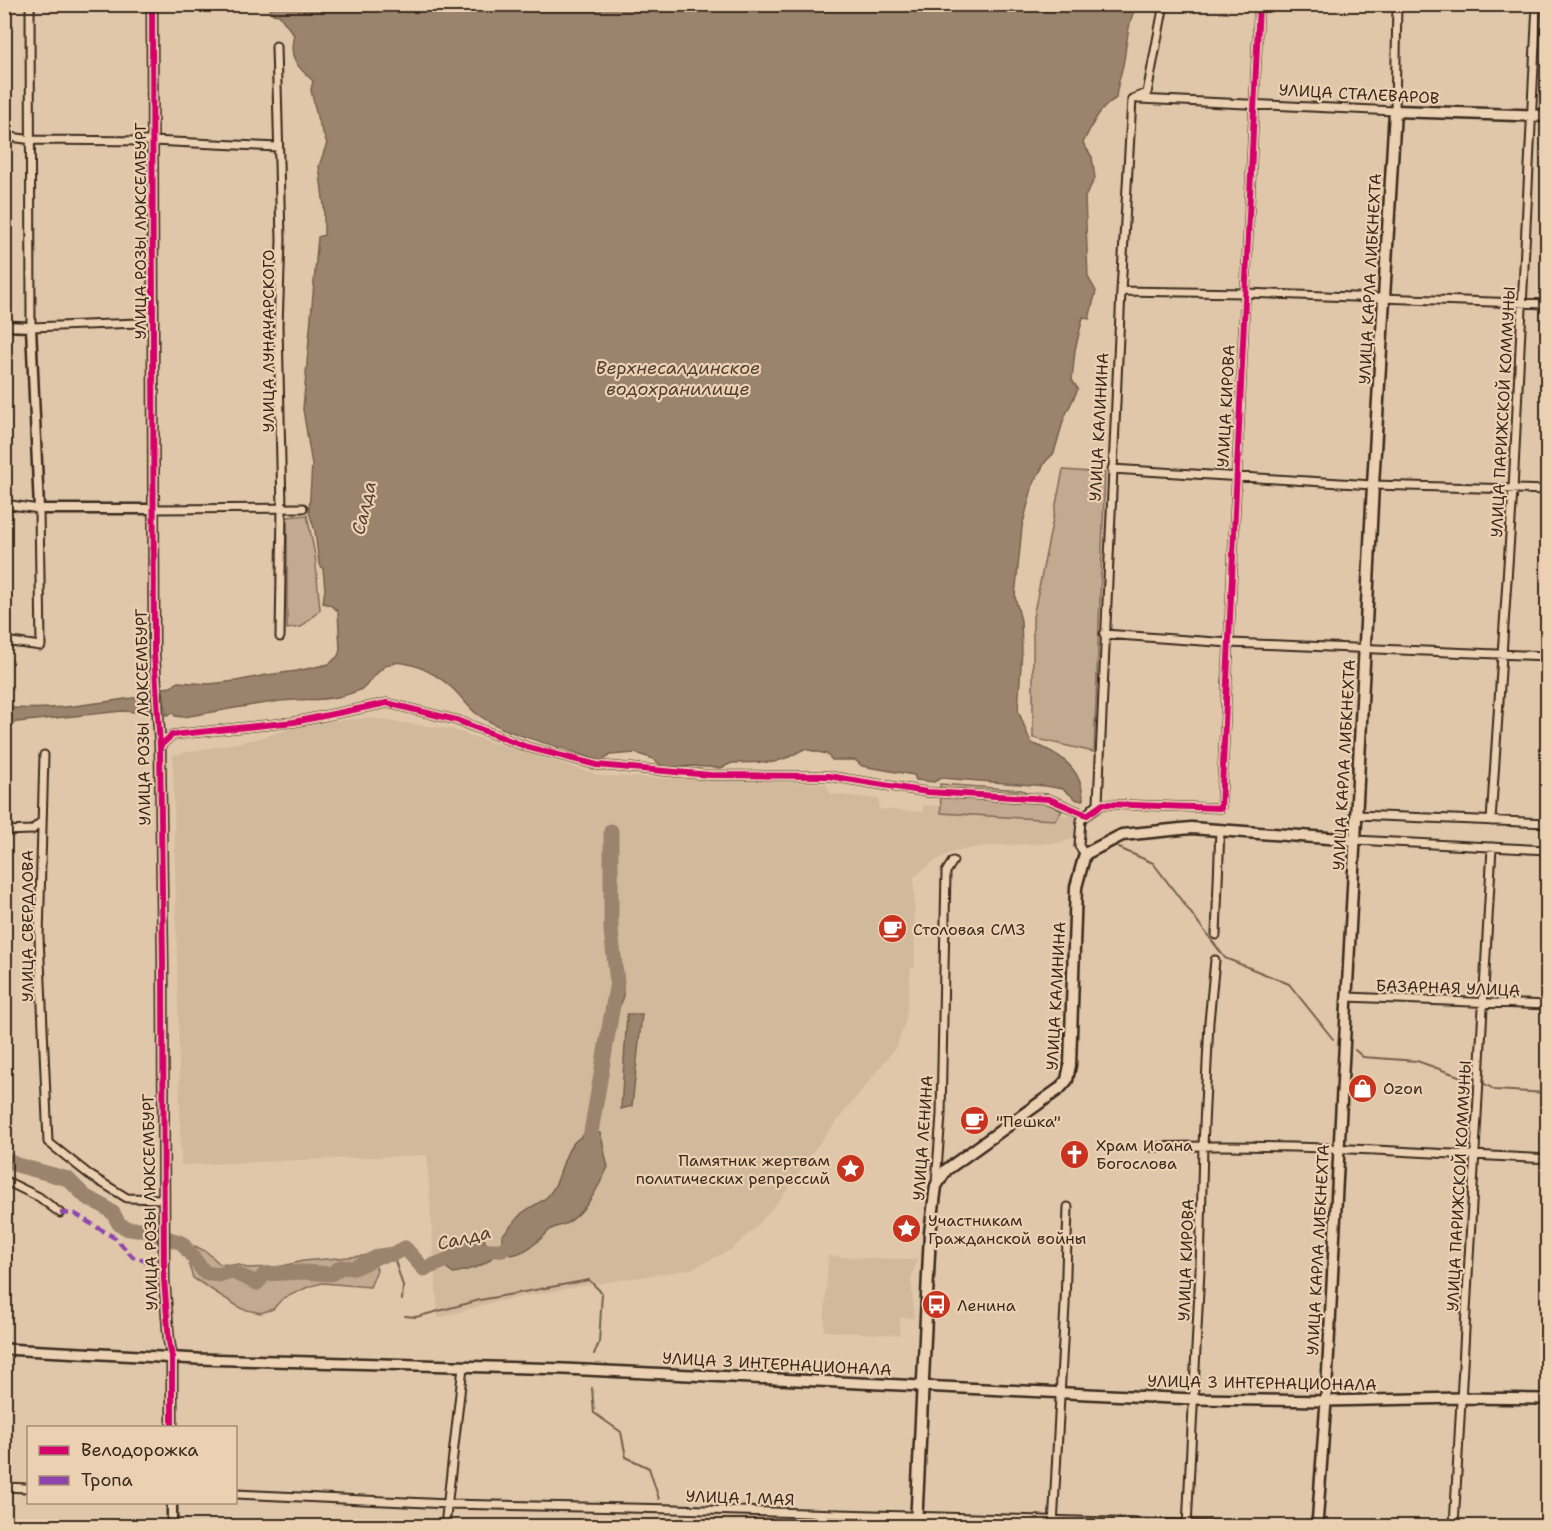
<svg xmlns="http://www.w3.org/2000/svg" width="1552" height="1531" viewBox="0 0 1552 1531" font-family="'Shantell Sans',sans-serif">
<rect width="100%" height="100%" fill="#e0c7a9"/>
<filter id="ink" filterUnits="userSpaceOnUse"><feTurbulence type="fractalNoise" baseFrequency=".0167" numOctaves="2"/><feDisplacementMap in="SourceGraphic" scale="12" xChannelSelector="R" yChannelSelector="G"/><feConvolveMatrix kernelMatrix="1 2 1 2 8 2 1 2 1" color-interpolation-filters="sRGB"/></filter>
<g filter="url(#ink)">
<path fill="#d1b99c" d="M 369,718 L 449,729 L 602,776 L 826,784 L 831,794 L 879,799 L 879,809 L 923,812 L 923,805 L 1075,816 L 1074,839 L 1059,843 L 985,846 L 954,851 L 933,862 L 914,877 L 915,966 L 911,969 L 906,1020 L 897,1046 L 814,1150 L 793,1183 L 759,1224 L 731,1250 L 691,1269 L 576,1287 L 494,1302 L 438,1318 L 427,1155 L 181,1165 L 173,755 L 257,739 L 310,723 Z
M 828,1256 L 917,1260 L 911,1278 L 914,1318 L 900,1317 L 899,1335 L 824,1331 Z
M 934,1520 L 978,1522 L 978,1526 L 934,1526 Z"/>
<path fill="#c2aa90" stroke="#7e6a57" stroke-width="1.5" d="M 1063,470 L 1105,473 L 1094,752 L 1033,738 L 1033,617 Z
M 307,515 L 315,555 L 320,610 L 301,627 L 287,629 L 287,517 Z
M 940,784 L 1022,790 L 1062,811 L 1055,820 L 941,813 Z
M 195,1246 L 207,1252 L 220,1264 L 239,1265 L 247,1268 L 278,1267 L 303,1261 L 372,1255 L 377,1270 L 370,1287 L 322,1283 L 308,1287 L 282,1299 L 273,1309 L 261,1313 L 242,1309 L 193,1278 L 189,1265 Z"/>
<path fill="#9a846e" stroke="#74604e" stroke-width="1.5" d="M 268,5 L 1137,5 C 1127,23 1127,45 1123,65 C 1120,77 1117,86 1116,98 C 1098,109 1092,125 1083,143 L 1092,157 L 1095,178 L 1085,197 L 1088,277 L 1096,291 L 1089,319 L 1083,317 L 1075,350 L 1072,380 L 1078,389 L 1064,418 L 1054,453 L 1046,461 L 1033,484 L 1022,527 L 1015,597 L 1021,621 L 1022,650 L 1018,710 L 1031,743 C 1058,752 1083,768 1083,800 L 1077,800 L 1063,789 L 1046,786 L 941,778 L 934,782 L 916,780 L 914,775 L 862,766 L 855,760 L 832,760 L 827,754 L 804,749 L 789,757 L 774,762 L 732,763 L 721,768 L 692,766 L 665,768 L 651,758 L 635,753 L 610,755 L 601,762 C 561,744 514,740 477,714 C 468,707 461,696 452,688 C 439,676 421,666 404,663 C 385,660 377,673 367,685 C 362,691 349,694 342,696 C 320,702 297,698 274,702 C 244,706 214,712 183,717 L 175,716 L 174,713 L 166,715 L 163,688 L 171,687 L 178,682 L 209,684 L 236,681 L 267,675 L 297,671 L 329,664 L 338,656 L 340,650 L 338,611 L 330,605 L 323,603 L 325,589 L 323,569 L 319,563 L 315,531 L 309,512 L 312,465 L 303,409 L 318,237 L 324,235 L 324,206 L 319,166 L 327,143 L 318,121 L 311,90 L 313,81 C 297,67 288,57 294,35 L 279,15 L 273,14 Z
M 149,696 L 151,713 L 122,711 L 17,722 L 5,726 L 5,707 C 50,713 103,701 149,696 Z
M 617,982 L 623,987 L 623,999 L 609,1029 L 606,1021 L 611,988 L 613,983 Z
M 627,1014 L 642,1014 L 632,1106 L 621,1109 Z
M 591,1132 L 600,1133 C 604,1143 604,1155 608,1167 C 599,1186 586,1212 567,1223 C 561,1226 555,1226 550,1230 C 538,1241 527,1253 511,1255 L 502,1250 L 502,1235 C 510,1229 514,1221 521,1214 C 529,1207 541,1203 548,1196 C 567,1175 558,1143 591,1132 Z
M 478,1236 L 484,1238 L 487,1250 L 492,1257 C 485,1267 464,1271 453,1273 L 447,1268 L 445,1247 Z"/>
<g fill="none" stroke-linecap="round" stroke-linejoin="round">
<path stroke="#74604e" stroke-width="2" d="M 1119,848 L 1153,863 L 1225,958 L 1289,984 L 1333,1039
M 1355,1050 L 1363,1057 L 1417,1061 L 1470,1080
M 1485,1084 L 1495,1090 L 1548,1093
M 393,1254 L 403,1286 L 402,1300
M 405,1316 L 416,1317 L 480,1300 L 589,1280 L 602,1293 L 599,1343 L 594,1354
M 592,1388 L 594,1413 L 621,1432 L 626,1457 L 649,1468 L 659,1499
M 679,1523 L 680,1526"/>
<path stroke="#9a846e" stroke-width="15" d="M 585,1151 L 591,1132 L 617,982 L 611,931 L 611,831
M 4,1159 L 17,1165 L 68,1179 L 86,1197 L 102,1205 L 113,1213 L 119,1224 L 128,1229 L 146,1229 L 152,1233 L 182,1243 L 205,1273 L 219,1275 L 230,1271 L 257,1283 L 265,1274 L 303,1272 L 331,1274 L 341,1267 L 354,1268 L 379,1256 L 393,1254 L 405,1248 L 424,1269 L 447,1260 L 487,1250 L 502,1250 L 517,1237"/>
<defs>
<path id="minor" d="M 30,4 L 31,327 L 139,323
M 276,46 L 281,240 L 278,326 L 282,508 L 280,637
M 1138,99 L 1395,111 L 1397,4
M 4,136 L 32,140 L 152,141 L 277,147
M 1121,291 L 1245,293 L 1548,304
M 1112,469 L 1373,485 L 1548,490
M 4,504 L 39,509 L 41,646 L 4,641
M 155,509 L 303,508
M 1104,634 L 1230,643 L 1548,656
M 160,746 L 172,735 L 294,722 L 387,703 L 456,720 L 527,747 L 597,765 L 710,775 L 828,776 L 927,792 L 1049,799 L 1087,815 L 1103,804 L 1221,808 L 1259,4
M 44,755 L 39,937 L 48,1142 L 91,1176 L 127,1198 L 164,1199
M 1356,815 L 1548,823
M 1491,821 L 1513,490 L 1537,4
M 4,831 L 32,830 L 42,821
M 1355,840 L 1548,850
M 1085,854 L 1079,846 L 1081,820 L 1098,803 L 1121,291 L 1132,99 L 1147,93 L 1164,4
M 1216,935 L 1220,829
M 1347,997 L 1548,1005
M 1151,1147 C 1283,1143 1416,1152 1548,1159
M 4,1180 L 39,1197 L 60,1213
M 936,1184 L 941,1115 L 946,872 L 953,861
M 4,1487 L 28,1488
M 236,1494 L 448,1504 L 674,1509 L 1243,1526
M 445,1526 L 463,1367
M 1053,1526 L 1065,1305 L 1068,1207
M 1187,1526 L 1200,1270 L 1203,1146 L 1209,1022 L 1215,960
M 1454,1526 L 1492,847"/>
<path id="tertiary" d="M 152,4 L 154,653 L 160,746 L 163,964 L 164,1279 L 169,1341 L 172,1357 L 172,1428
M 4,326 L 31,327 L 39,509 L 155,509
M 172,1502 L 172,1526"/>
<path id="secondary" d="M 4,1349 L 198,1359 L 564,1369 L 1193,1399 L 1326,1401 L 1460,1398 L 1548,1399
M 1317,1526 L 1326,1401 L 1355,840"/>
<path id="primary" d="M 916,1526 L 930,1233 L 936,1186 L 946,1170 L 1059,1089 L 1067,1080 L 1070,1065 L 1076,887 L 1085,854 L 1122,835 L 1191,828 L 1355,840 L 1373,485 L 1395,111 L 1548,116"/>
</defs>
<use href="#minor" stroke="#3b2a1e" stroke-width="11"/>
<use href="#tertiary" stroke="#3b2a1e" stroke-width="13"/>
<use href="#secondary" stroke="#3b2a1e" stroke-width="14"/>
<use href="#primary" stroke="#3b2a1e" stroke-width="15"/>
<use href="#minor" stroke="#ebd1b2" stroke-width="7"/>
<use href="#tertiary" stroke="#ebd1b2" stroke-width="8"/>
<use href="#secondary" stroke="#ebd1b2" stroke-width="9"/>
<use href="#primary" stroke="#ebd1b2" stroke-width="10"/>
<path stroke="#8e44ad" stroke-width="4.5" stroke-dasharray="9 4.5" stroke-linecap="butt" d="M 60,1213 L 75,1214 L 115,1238 L 133,1257 L 144,1260 L 164,1279"/>
<defs>
<path id="cycleway" d="M 152,4 L 154,653 L 160,746 L 163,964 L 164,1279 L 169,1341 L 172,1357 L 172,1428
M 160,746 L 172,735 L 294,722 L 387,703 L 456,720 L 527,747 L 597,765 L 710,775 L 828,776 L 927,792 L 1049,799 L 1087,815 L 1103,804 L 1221,808 L 1259,4"/>
</defs>
<use href="#cycleway" stroke="#ebd1b2" stroke-width="10"/>
<use href="#cycleway" stroke="#d6006c" stroke-width="6"/>
</g>
</g>
<defs>
<symbol id="cafe-disc" viewBox="-11 -11 22 22"><circle r="9.5" fill="#c8321e" stroke="#ebd1b2"/><path d="M-5.5-4.5H6V0H3Q3 3.5 0 3.5H-2.5Q-5.5 3.5-5.5 0ZM3-3.2v2h1.7v-2ZM-6 4.5H4V6H-6Z" fill="#fff"/></symbol>
<symbol id="shop-disc" viewBox="-11 -11 22 22"><circle r="9.5" fill="#c8321e" stroke="#ebd1b2"/><path d="M-5-2.5h2.3a2.7 3.5 0 0 1 5.4 0H5L5.5 6h-11ZM-1.5-2.5h3a1.5 2.3 0 0 0-3 0Z" fill="#fff"/></symbol>
<symbol id="church-disc" viewBox="-11 -11 22 22"><circle r="9.5" fill="#c8321e" stroke="#ebd1b2"/><path d="M-1.2-6h2.4v3.5h3.3v2.4h-3.3V6h-2.4V-.1h-3.3v-2.4h3.3Z" fill="#fff"/></symbol>
<symbol id="sight-disc" viewBox="-11 -11 22 22"><circle r="9.5" fill="#c8321e" stroke="#ebd1b2"/><path d="M0-6L1.8-2.2L6-1.7L2.9 1.2L3.7 5.4L0 3.3L-3.7 5.4L-2.9 1.2L-6-1.7L-1.8-2.2Z" fill="#fff"/></symbol>
<symbol id="bus-disc" viewBox="-11 -11 22 22"><circle r="9.5" fill="#c8321e" stroke="#ebd1b2"/><path d="M-5-6H5V4H4V6H2V4H-2V6H-4V4H-5ZM-3.5-4V0h7V-4ZM-3.5 1.2v1.5H-2V1.2ZM2 1.2v1.5H3.5V1.2Z" fill="#fff"/></symbol>
</defs>
<g fill-rule="evenodd">
<use href="#cafe-disc" x="876" y="912" width="33" height="33"/>
<use href="#shop-disc" x="1346" y="1072" width="33" height="33"/>
<use href="#cafe-disc" x="958" y="1104" width="33" height="33"/>
<use href="#church-disc" x="1058" y="1138" width="33" height="33"/>
<use href="#sight-disc" x="834" y="1152" width="33" height="33"/>
<use href="#sight-disc" x="890" y="1212" width="33" height="33"/>
<use href="#bus-disc" x="920" y="1288" width="33" height="33"/>
</g>
<g text-anchor="middle" dominant-baseline="central" stroke-width="4.5" stroke-linejoin="round" paint-order="stroke">
<g font-size="16" fill="#3b2a1e" stroke="#ebd1b2">
<text transform="translate(1359 94) rotate(3)">УЛИЦА СТАЛЕВАРОВ</text>
<text transform="translate(140 231) rotate(-90)">УЛИЦА РОЗЫ ЛЮКСЕМБУРГ</text>
<text transform="translate(1370 279) rotate(-87)">УЛИЦА КАРЛА ЛИБКНЕХТА</text>
<text transform="translate(268 341) rotate(-90)">УЛИЦА ЛУНАЧАРСКОГО</text>
<text transform="translate(1226 406) rotate(-87)">УЛИЦА КИРОВА</text>
<text transform="translate(1503 412) rotate(-87)">УЛИЦА ПАРИЖСКОЙ КОММУНЫ</text>
<text transform="translate(1099 427) rotate(-87)">УЛИЦА КАЛИНИНА</text>
<text transform="translate(143 717) rotate(-91)">УЛИЦА РОЗЫ ЛЮКСЕМБУРГ</text>
<text transform="translate(1344 765) rotate(-87)">УЛИЦА КАРЛА ЛИБКНЕХТА</text>
<text transform="translate(27 926) rotate(-90)">УЛИЦА СВЕРДЛОВА</text>
<text transform="translate(1448 988) rotate(2)">БАЗАРНАЯ УЛИЦА</text>
<text transform="translate(1056 996) rotate(-87)">УЛИЦА КАЛИНИНА</text>
<text transform="translate(923 1138) rotate(-86)">УЛИЦА ЛЕНИНА</text>
<text transform="translate(1459 1186) rotate(-87)">УЛИЦА ПАРИЖСКОЙ КОММУНЫ</text>
<text transform="translate(150 1202) rotate(-91)">УЛИЦА РОЗЫ ЛЮКСЕМБУРГ</text>
<text transform="translate(1318 1250) rotate(-87)">УЛИЦА КАРЛА ЛИБКНЕХТА</text>
<text transform="translate(1186 1260) rotate(-88)">УЛИЦА КИРОВА</text>
<text transform="translate(777 1364) rotate(3)">УЛИЦА 3 ИНТЕРНАЦИОНАЛА</text>
<text transform="translate(1262 1383) rotate(1)">УЛИЦА 3 ИНТЕРНАЦИОНАЛА</text>
<text transform="translate(740 1498) rotate(2)">УЛИЦА 1 МАЯ</text>
</g>
<g font-size="16" fill="#3b2a1e" stroke="#ebd1b2" text-anchor="start">
<text x="913" y="929">Столовая СМЗ</text>
<text x="1383" y="1088">Ozon</text>
<text x="996" y="1121">"Пешка"</text>
<text x="1096" y="1145">Храм Иоана<tspan x="1096" dy="18">Богослова</tspan></text>
<text x="830" y="1160" text-anchor="end">Памятник жертвам<tspan x="830" dy="18">политических репрессий</tspan></text>
<text x="928" y="1220">Участникам<tspan x="928" dy="18">Гражданской войны</tspan></text>
<text x="957" y="1305">Ленина</text>
</g>
<g font-size="18" font-style="italic" fill="#534032" stroke="#ebd1b2">
<text x="678" y="368">Верхнесалдинское<tspan x="678" dy="21">водохранилище</tspan></text>
<text transform="translate(364 508) rotate(-77)">Салда</text>
<text transform="translate(464 1238) rotate(-13)">Салда</text>
</g>
</g>
<rect width="1552" height="1531" fill="none" stroke="#ebd1b2" stroke-width="24"/>
<rect x="12" y="12" width="1528" height="1507" fill="none" stroke="#3b2a1e" stroke-width="2" filter="url(#ink)"/>
<rect x="27" y="1426" width="210" height="78" fill="#ebd1b2" stroke="#a58e77" stroke-width="1.5"/>
<rect x="39" y="1446" width="30" height="9" fill="#d6006c" stroke="#a58e77" stroke-width="1.5"/>
<text x="81" y="1456" font-size="18" fill="#3b2a1e">Велодорожка</text>
<rect x="39" y="1476" width="30" height="9" fill="#8e44ad" stroke="#a58e77" stroke-width="1.5"/>
<text x="81" y="1486" font-size="18" fill="#3b2a1e">Тропа</text>
</svg>
